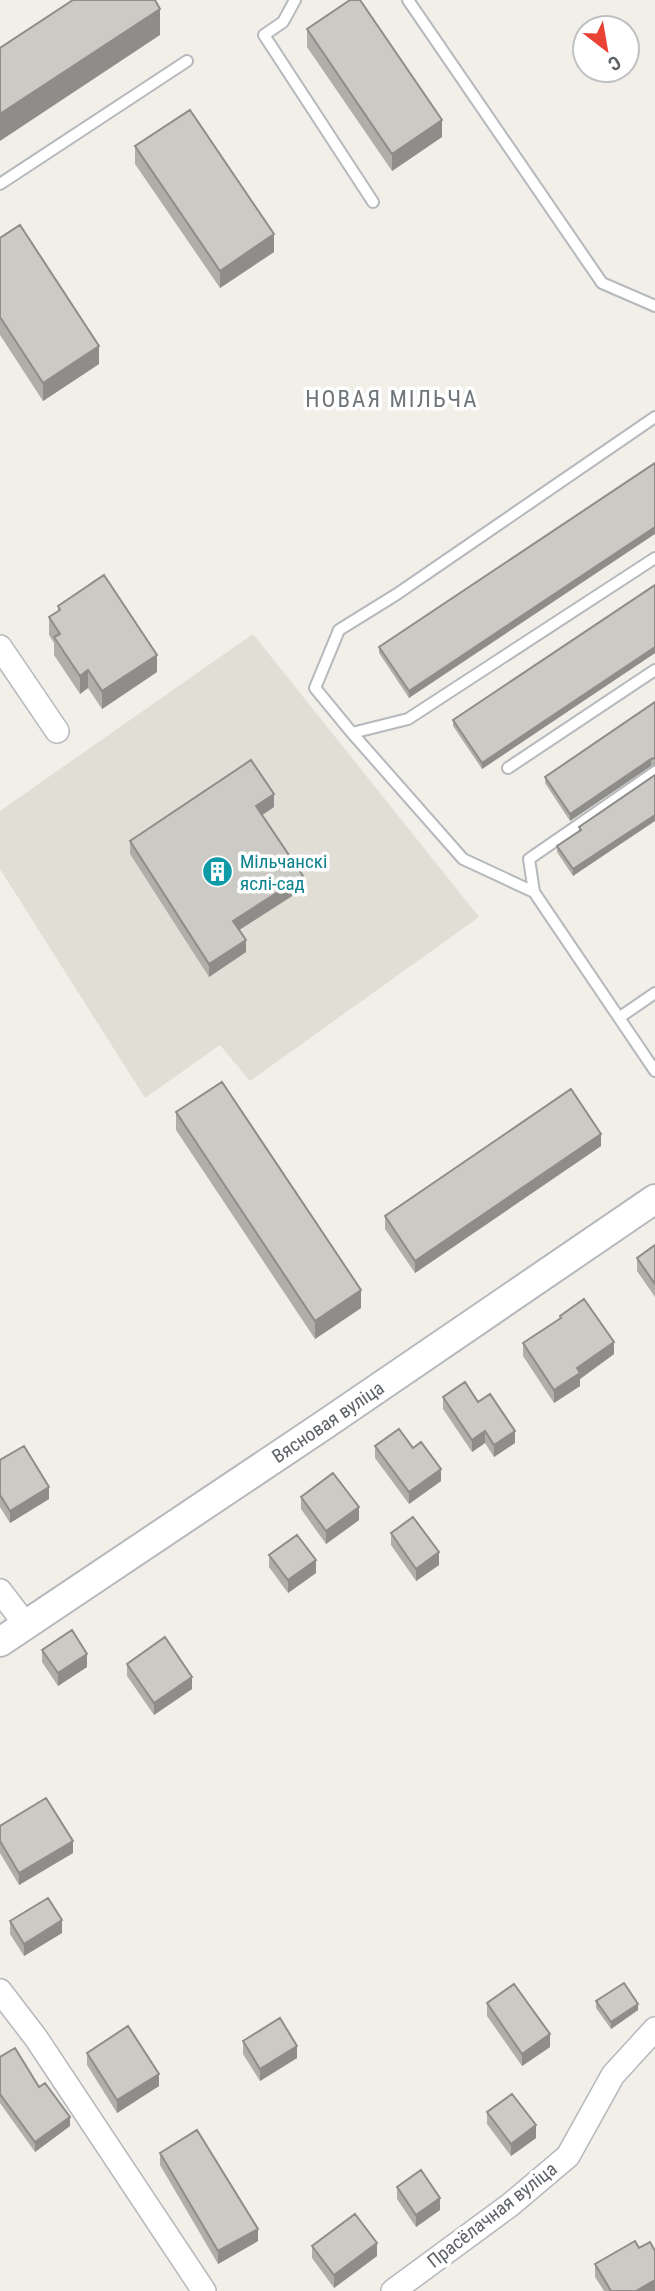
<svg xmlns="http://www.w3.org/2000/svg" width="655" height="2291" viewBox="0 0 655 2291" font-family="'Roboto Condensed',sans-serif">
<rect width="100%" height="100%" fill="#f1efe8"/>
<path fill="#e1ded6" d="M 253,634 L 479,917 L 250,1081 L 220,1045 L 145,1098 L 0,869 L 0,811 Z"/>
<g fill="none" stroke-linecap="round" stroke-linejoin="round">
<defs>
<path id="service" d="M 295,0 L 283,22 L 264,35 L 373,202
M 408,0 L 602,283 L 655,306
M 0,184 L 187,61
M 655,417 L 397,594 L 339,630 L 315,688 L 352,733 L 463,859 L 534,892 L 655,1071
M 352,733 L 408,719 L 655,558
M 508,768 L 655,670
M 534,892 L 529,859 L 655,772
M 620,1017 L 655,993"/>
<path id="minor" d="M 0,647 L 57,731
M 0,1591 L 26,1625
M 0,1991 L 36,2038 L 204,2291
M 393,2291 L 510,2205 L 568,2156 L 613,2075 L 655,2029"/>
<path id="tertiary" d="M 0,1642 L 324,1425 L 655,1199"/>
</defs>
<use href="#service" stroke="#b5b8bc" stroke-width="14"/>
<use href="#minor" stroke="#b5b8bc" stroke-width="26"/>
<use href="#tertiary" stroke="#b5b8bc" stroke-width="32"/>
<use href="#service" stroke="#fff" stroke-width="10"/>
<use href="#minor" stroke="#fff" stroke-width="23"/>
<use href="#tertiary" stroke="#fff" stroke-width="28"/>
</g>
<path fill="#afaea9" d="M 307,29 L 442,137 L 392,171 L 307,47 Z
M 135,146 L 274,252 L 220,288 L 135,164 Z
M 0,238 L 99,364 L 43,401 L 0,335 Z
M 655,463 L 409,698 L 379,653 L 379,647 Z
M 655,585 L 655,653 L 482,769 L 453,726 L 453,720 Z
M 58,606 L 157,672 L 102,709 L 88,688 L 80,694 L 54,655 L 54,643 L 49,635 L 49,617 L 58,611 Z
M 655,702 L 655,765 L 651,766 L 570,821 L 545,783 L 545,777 Z
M 655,775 L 573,876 L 557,852 L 557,846 L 579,831 L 579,827 Z
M 274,807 L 262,815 L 303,889 L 239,930 L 246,952 L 209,977 L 130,854 L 130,841 Z
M 176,1112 L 361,1308 L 315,1339 L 176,1130 Z
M 601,1146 L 415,1273 L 385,1229 L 385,1216 Z
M 655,1245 L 655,1297 L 637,1271 L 637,1258 Z
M 560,1316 L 614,1354 L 580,1379 L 580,1386 L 554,1403 L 523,1356 L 523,1343 L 560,1319 Z
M 443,1397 L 478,1402 L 515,1443 L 494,1457 L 485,1443 L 472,1452 L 443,1409 Z
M 375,1446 L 413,1448 L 441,1481 L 409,1504 L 375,1458 Z
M 0,1460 L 49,1499 L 10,1523 L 0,1507 Z
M 301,1497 L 359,1520 L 326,1544 L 301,1509 Z
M 391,1533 L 439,1565 L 416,1581 L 391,1545 Z
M 269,1555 L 316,1573 L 288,1593 L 269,1567 Z
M 42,1650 L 87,1667 L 58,1686 L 42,1662 Z
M 127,1664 L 192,1689 L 154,1715 L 127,1676 Z
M 0,1826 L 73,1853 L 19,1885 L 0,1853 Z
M 10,1921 L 62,1933 L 24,1956 L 10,1934 Z
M 596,2001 L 638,2010 L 611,2029 L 596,2008 Z
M 487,2003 L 550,2047 L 522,2066 L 487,2016 Z
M 243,2041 L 297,2058 L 260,2081 L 243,2054 Z
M 87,2053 L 159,2086 L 117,2113 L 87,2065 Z
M 0,2057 L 39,2087 L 70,2126 L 35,2152 L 0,2103 Z
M 487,2112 L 536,2138 L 511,2156 L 487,2124 Z
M 160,2153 L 258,2241 L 218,2264 L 160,2165 Z
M 397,2187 L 440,2210 L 416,2227 L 397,2199 Z
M 312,2246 L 377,2256 L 334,2288 L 312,2258 Z
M 639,2248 L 655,2291 L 604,2291 L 595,2277 L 595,2264 Z"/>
<path fill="#8f8d8a" d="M 160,9 L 160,35 L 0,141 L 0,114 Z
M 442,120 L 442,137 L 392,171 L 392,154 Z
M 274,234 L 274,252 L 220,288 L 220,271 Z
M 99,346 L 99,364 L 43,401 L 43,383 Z
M 655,527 L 655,534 L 409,698 L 409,691 Z
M 655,647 L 655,653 L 482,769 L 482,763 Z
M 157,655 L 157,672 L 102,709 L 102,691 Z
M 88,670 L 88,688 L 80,694 L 80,676 Z
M 651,759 L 651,766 L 570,821 L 570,814 Z
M 274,794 L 274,807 L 256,819 L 256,806 Z
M 655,815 L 655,821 L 573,876 L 573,869 Z
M 303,876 L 303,889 L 233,934 L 233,921 Z
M 246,940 L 246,952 L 209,977 L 209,964 Z
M 601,1134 L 601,1146 L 415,1273 L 415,1261 Z
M 361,1290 L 361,1308 L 315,1339 L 315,1321 Z
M 614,1342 L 614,1354 L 580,1379 L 580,1386 L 554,1403 L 554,1390 L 577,1368 Z
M 485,1431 L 485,1443 L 472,1452 L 472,1440 Z
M 515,1431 L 515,1443 L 494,1457 L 494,1445 Z
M 441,1469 L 441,1481 L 409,1504 L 409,1492 Z
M 49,1487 L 49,1499 L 10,1523 L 10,1511 Z
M 359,1507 L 359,1520 L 326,1544 L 326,1531 Z
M 439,1552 L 439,1565 L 416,1581 L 416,1569 Z
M 316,1560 L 316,1573 L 288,1593 L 288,1580 Z
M 87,1654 L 87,1667 L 58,1686 L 58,1673 Z
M 192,1677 L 192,1689 L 154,1715 L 154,1703 Z
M 73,1841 L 73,1853 L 19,1885 L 19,1873 Z
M 62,1920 L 62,1933 L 24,1956 L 24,1944 Z
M 638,2004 L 638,2010 L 611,2029 L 611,2022 Z
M 550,2034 L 550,2047 L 522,2066 L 522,2054 Z
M 297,2046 L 297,2058 L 260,2081 L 260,2069 Z
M 159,2074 L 159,2086 L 117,2113 L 117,2100 Z
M 70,2117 L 70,2126 L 35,2152 L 35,2142 Z
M 536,2125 L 536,2138 L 511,2156 L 511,2144 Z
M 440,2198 L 440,2210 L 416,2227 L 416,2215 Z
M 258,2229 L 258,2241 L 218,2264 L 218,2251 Z
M 377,2243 L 377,2256 L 334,2288 L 334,2275 Z
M 655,2280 L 655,2291 L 636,2291 Z"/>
<path fill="#cccac5" stroke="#8f8d8a" stroke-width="2" d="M 73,0 L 155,0 L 160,9 L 0,114 L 0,48 Z
M 350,0 L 360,0 L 442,120 L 392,154 L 307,29 Z
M 190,110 L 274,234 L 220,271 L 135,146 Z
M 20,225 L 99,346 L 43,383 L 0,317 L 0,238 Z
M 655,463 L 655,527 L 409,691 L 379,647 Z
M 104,575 L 157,655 L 102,691 L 88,670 L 80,676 L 54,637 L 60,634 L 49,617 L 60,610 L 58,606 Z
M 655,585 L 655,647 L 482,763 L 453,720 Z
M 655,702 L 655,758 L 651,759 L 570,814 L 545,777 Z
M 251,760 L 274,794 L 256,806 L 303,876 L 233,921 L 246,940 L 209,964 L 130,841 Z
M 655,775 L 655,815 L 573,869 L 557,846 L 581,830 L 579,827 Z
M 222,1082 L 361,1290 L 315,1321 L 176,1112 Z
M 571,1089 L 601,1134 L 415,1261 L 385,1216 Z
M 655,1245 L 655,1284 L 637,1258 Z
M 584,1299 L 614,1342 L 577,1368 L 580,1373 L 554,1390 L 523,1343 L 561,1318 L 560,1316 Z
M 465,1382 L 478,1402 L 490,1394 L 515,1431 L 494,1445 L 485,1431 L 472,1440 L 443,1397 Z
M 399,1429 L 413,1448 L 421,1442 L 441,1469 L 409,1492 L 375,1446 Z
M 24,1446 L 49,1487 L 10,1511 L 0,1495 L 0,1460 Z
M 333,1473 L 359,1507 L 326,1531 L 301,1497 Z
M 413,1517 L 439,1552 L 416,1569 L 391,1533 Z
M 297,1535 L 316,1560 L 288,1580 L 269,1555 Z
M 72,1630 L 87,1654 L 58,1673 L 42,1650 Z
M 165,1637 L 192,1677 L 154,1703 L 127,1664 Z
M 46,1798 L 73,1841 L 19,1873 L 0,1841 L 0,1826 Z
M 48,1898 L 62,1920 L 24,1944 L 10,1921 Z
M 624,1983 L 638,2004 L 611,2022 L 596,2001 Z
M 514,1984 L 550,2034 L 522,2054 L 487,2003 Z
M 280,2018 L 297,2046 L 260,2069 L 243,2041 Z
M 128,2026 L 159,2074 L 117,2100 L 87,2053 Z
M 15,2048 L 39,2087 L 45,2083 L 70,2117 L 35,2142 L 0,2094 L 0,2057 Z
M 512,2094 L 536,2125 L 511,2144 L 487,2112 Z
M 197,2130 L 258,2229 L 218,2251 L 160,2153 Z
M 421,2170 L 440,2198 L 416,2215 L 397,2187 Z
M 355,2214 L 377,2243 L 334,2275 L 312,2246 Z
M 635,2241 L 639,2248 L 650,2242 L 655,2251 L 655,2280 L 636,2291 L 611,2291 L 595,2264 Z"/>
<defs>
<symbol id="building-disc" viewBox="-11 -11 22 22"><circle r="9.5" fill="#0f9aa8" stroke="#fff"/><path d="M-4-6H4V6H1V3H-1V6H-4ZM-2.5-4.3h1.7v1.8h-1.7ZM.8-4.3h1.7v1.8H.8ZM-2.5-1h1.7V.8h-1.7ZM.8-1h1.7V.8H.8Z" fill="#fff"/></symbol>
</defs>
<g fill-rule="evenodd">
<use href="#building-disc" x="200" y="854" width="35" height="35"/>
</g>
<g text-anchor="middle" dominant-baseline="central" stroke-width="7" stroke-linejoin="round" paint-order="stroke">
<g font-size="19" fill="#0d838f" stroke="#fff" text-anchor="start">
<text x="240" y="861">Мільчанскі<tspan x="240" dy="22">яслі-сад</tspan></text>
</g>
<g font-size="19" fill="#5f6368" stroke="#fff">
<text transform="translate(328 1422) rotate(-34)">Вясновая вуліца</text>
<text transform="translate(492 2215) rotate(-38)">Прасёлачная вуліца</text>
</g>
<g font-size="23" letter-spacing="2" fill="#70757a" stroke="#fff">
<text x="392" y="399">НОВАЯ МІЛЬЧА</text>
</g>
</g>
<g transform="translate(606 49) rotate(149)"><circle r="33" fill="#ffffff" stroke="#bfc1c3" stroke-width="2"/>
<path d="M0-5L12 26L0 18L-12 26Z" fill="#ea4335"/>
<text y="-10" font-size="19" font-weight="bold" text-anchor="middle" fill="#5f6368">С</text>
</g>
</svg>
